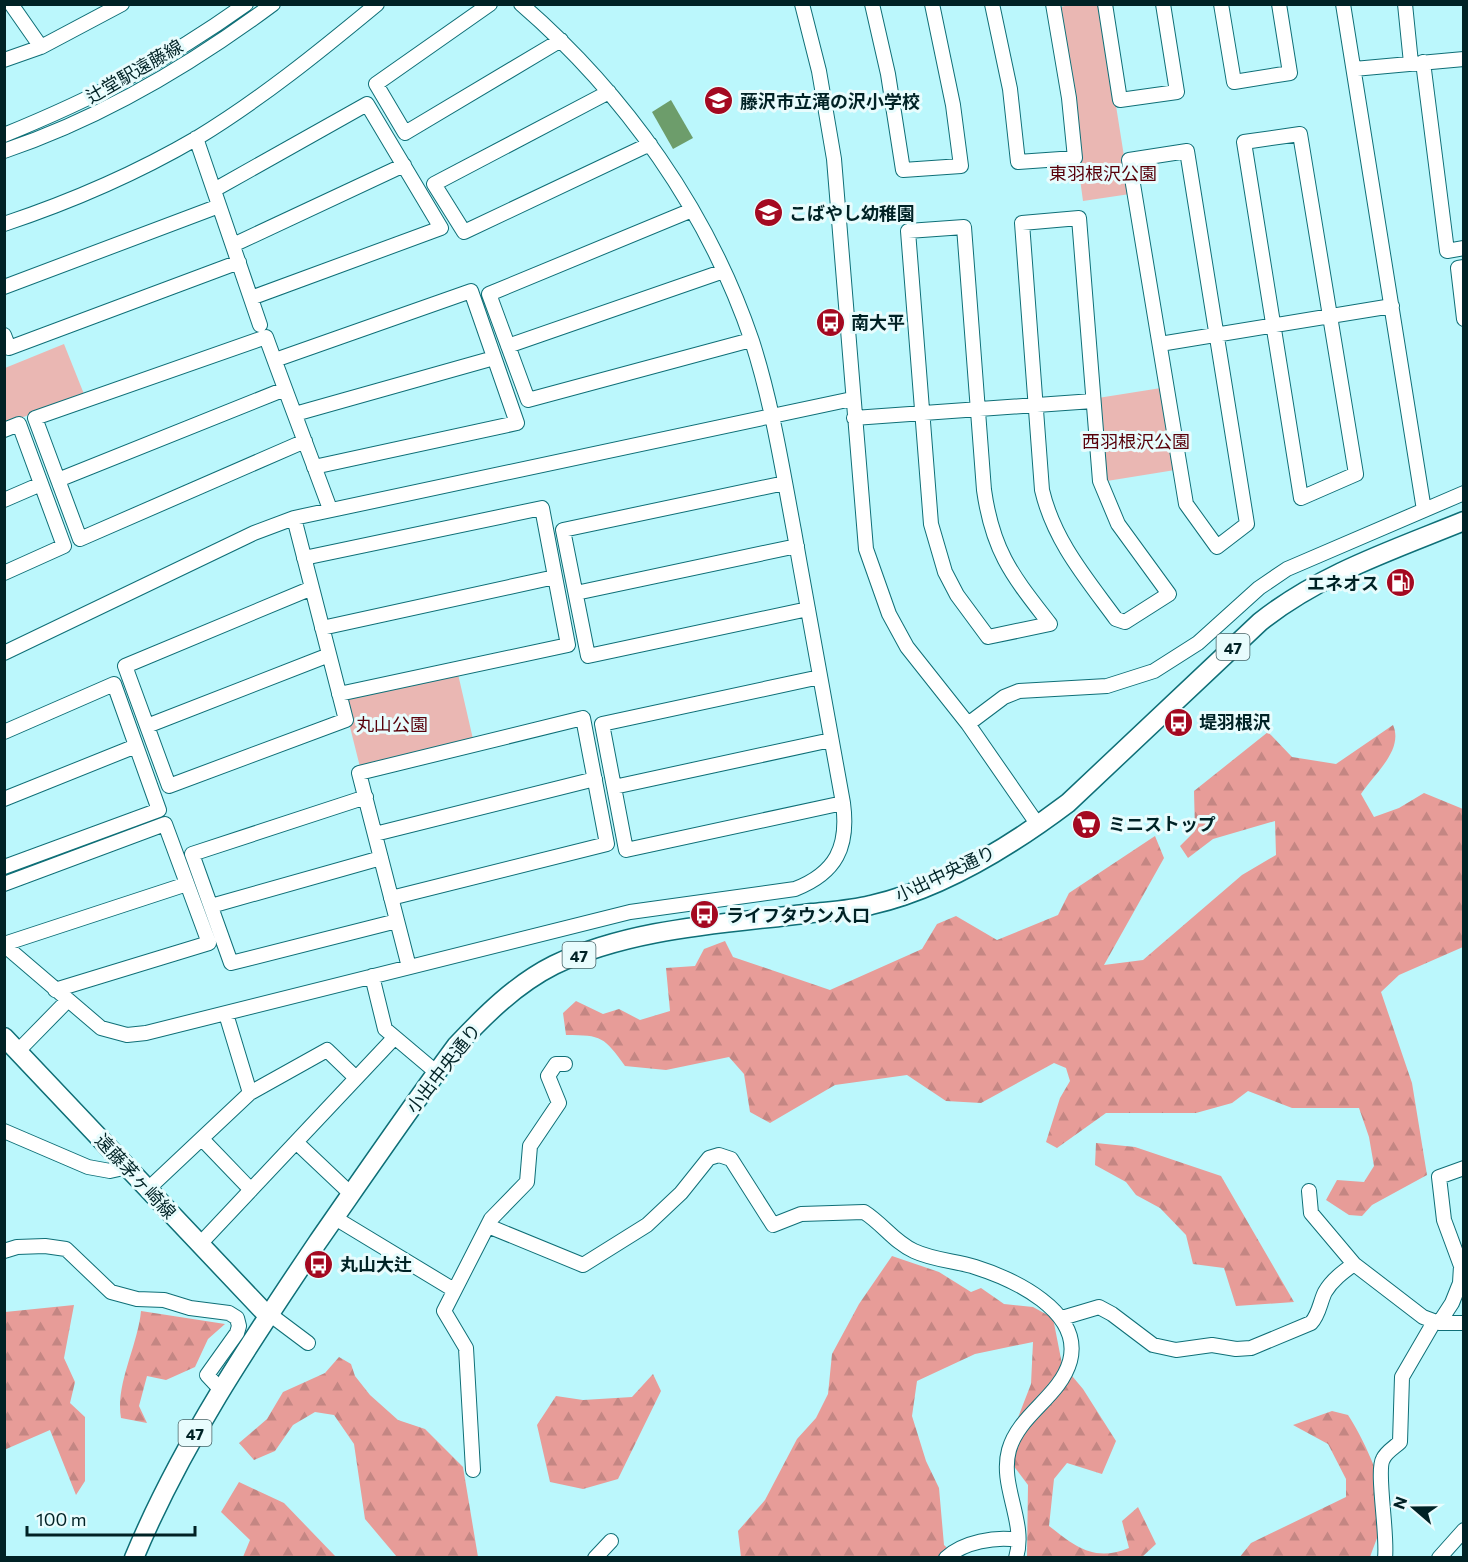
<svg xmlns="http://www.w3.org/2000/svg" width="1468" height="1562" viewBox="0 0 1468 1562" font-family="Commissioner,'Noto Sans JP',sans-serif">
<defs>
<pattern id="forest-firs" width="22" height="20" patternUnits="userSpaceOnUse" patternTransform="scale(1.5)"><rect width="22" height="20" fill="#e79c98"/><path d="M5 1l3.5 6h-7zM16 11l3.5 6h-7z" fill="#c48683"/></pattern>
</defs>
<rect width="100%" height="100%" fill="#bbf7fc"/>
<path fill="url(#forest-firs)" d="M 1393,725 C 1404,750 1374,774 1361,794 L 1374,817 L 1399,808 L 1424,793 L 1463,809 L 1463,947 L 1399,975 L 1381,992 L 1412,1083 L 1427,1175 L 1372,1205 L 1362,1216 L 1349,1215 L 1326,1200 L 1337,1180 L 1364,1182 L 1374,1166 L 1369,1137 L 1359,1108 L 1292,1108 L 1248,1091 L 1232,1103 L 1196,1113 L 1106,1113 L 1057,1148 L 1046,1142 L 1060,1098 L 1070,1081 L 1066,1068 L 1054,1063 L 981,1103 L 946,1101 L 907,1075 L 835,1085 L 770,1123 L 750,1112 L 744,1074 L 729,1057 L 666,1070 L 625,1066 C 604,1037 602,1035 566,1035 L 563,1013 L 576,1001 L 603,1014 L 619,1009 L 640,1020 L 670,1011 L 666,968 L 695,966 L 704,949 L 725,941 L 733,957 L 830,990 L 922,949 L 937,924 L 956,916 L 997,940 L 1058,915 L 1069,893 L 1155,836 L 1164,858 L 1104,965 L 1143,960 L 1242,875 L 1276,855 L 1275,821 L 1213,839 L 1188,858 L 1180,846 L 1195,831 L 1194,791 L 1268,732 L 1292,757 L 1336,764 Z
M 1096,1143 L 1135,1147 L 1221,1176 L 1294,1302 L 1236,1306 L 1224,1268 L 1193,1264 L 1186,1235 L 1160,1208 L 1136,1195 L 1126,1182 L 1095,1165 Z
M 892,1256 L 939,1272 L 971,1292 L 981,1288 L 1004,1304 L 1033,1307 L 1053,1318 L 1062,1364 L 1083,1389 L 1116,1441 L 1102,1474 L 1067,1463 L 1054,1479 L 1049,1526 C 1076,1547 1094,1562 1129,1548 L 1122,1521 L 1138,1507 L 1156,1544 L 1142,1557 L 1027,1557 L 1028,1485 L 1013,1465 L 1012,1433 L 1031,1384 L 1033,1342 L 975,1354 L 917,1381 L 912,1416 L 926,1461 L 939,1488 L 944,1545 L 957,1557 L 741,1557 L 738,1531 L 765,1500 L 797,1439 L 816,1418 L 828,1394 L 832,1354 L 859,1304 Z
M 74,1305 L 64,1358 L 75,1382 L 70,1403 L 85,1417 L 85,1481 L 76,1495 L 50,1430 L 4,1450 L 5,1312 Z
M 141,1311 L 225,1324 L 208,1339 L 195,1367 L 166,1380 L 147,1376 L 139,1406 L 147,1423 L 121,1418 C 115,1385 138,1345 141,1311 Z
M 339,1357 L 351,1364 L 355,1376 L 370,1395 L 398,1420 L 425,1429 L 463,1467 L 478,1557 L 397,1557 L 365,1519 L 354,1444 L 334,1415 L 315,1412 L 293,1425 L 275,1451 L 254,1460 L 239,1443 L 267,1419 L 283,1392 L 325,1373 Z
M 653,1374 L 661,1391 L 618,1479 L 583,1489 L 550,1482 L 537,1425 L 556,1396 L 583,1400 L 632,1397 Z
M 1332,1411 L 1348,1415 C 1361,1434 1388,1490 1385,1512 C 1382,1527 1375,1543 1370,1557 L 1239,1558 L 1251,1543 L 1346,1497 L 1346,1479 L 1328,1444 L 1293,1425 Z
M 239,1482 L 284,1503 L 336,1557 L 243,1557 L 250,1540 L 221,1512 Z"/>
<path fill="#eab7b3" d="M 1069,5 L 1100,5 L 1130,194 L 1083,201 L 1057,8 Z
M 64,344 L 84,394 L 5,424 L 5,368 Z
M 1161,388 L 1175,470 L 1107,481 L 1098,398 Z
M 458,674 L 473,739 L 360,767 L 349,723 L 353,721 L 348,701 L 351,697 Z"/>
<path fill="#6d9d6b" d="M 671,100 L 693,138 L 673,149 L 652,112 Z"/>
<g fill="none" stroke-linecap="round" stroke-linejoin="round">
<defs>
<path id="minor" d="M 11,4 L 41,47
M 490,4 L 376,84 L 405,133 L 561,40
M 802,4 L 819,71 L 834,159 L 866,549 L 889,614 L 907,647 L 968,724 L 1038,825
M 872,4 L 888,74 L 903,170 L 961,166 L 953,105 L 932,4
M 992,4 L 1010,89 L 1018,162 L 1075,158 L 1069,98 L 1053,4
M 1105,4 L 1120,100 L 1177,92 L 1163,4
M 1221,4 L 1234,82 L 1290,73 L 1279,4
M 1343,4 L 1424,510
M 1405,4 L 1411,63
M 4,60 L 41,47 L 122,4
M 1423,62 L 1447,251 L 1464,248
M 1354,69 L 1464,59
M 609,92 L 434,184 L 464,232 L 650,144
M 1300,134 L 1356,474 L 1301,498 L 1244,142 Z
M 4,135 C 95,98 166,61 246,4
M 196,138 L 260,325
M 4,151 C 102,118 191,65 273,4
M 1187,151 L 1247,524 L 1217,547 L 1186,504 L 1129,160 Z
M 214,190 L 367,104 L 441,228 L 251,298
M 692,210 L 489,294 L 528,400 L 751,340
M 1079,218 L 1100,481 L 1118,524 L 1169,594 L 1125,622 L 1116,619 C 1086,578 1054,541 1042,490 L 1022,223 Z
M 4,224 C 70,202 137,173 197,138 C 261,99 319,52 377,4
M 964,227 L 984,490 C 993,553 1013,576 1050,624 L 988,637 L 957,595 L 945,572 L 931,524 L 908,231 Z
M 233,245 L 404,165
M 1464,267 L 1458,268 L 1464,319
M 4,287 L 219,206
M 4,335 L 9,348 L 239,262
M 1160,344 L 1392,306
M 508,346 L 724,271
M 275,360 L 471,291 L 517,423 L 314,467
M 295,414 L 494,358
M 854,418 L 1093,401
M 4,430 L 19,424 L 64,546 L 4,573
M 305,441 L 80,539 L 35,418 L 266,337 C 287,395 309,452 330,509
M 58,480 L 285,389
M 785,483 L 563,530 L 588,656 L 808,609
M 4,500 L 41,484
M 294,518 L 346,720 L 169,786 L 125,666 L 312,588
M 304,558 L 542,508 L 568,645 L 339,694
M 576,593 L 797,546
M 322,628 L 555,577
M 4,653 L 254,533 L 294,518 L 852,399
M 820,677 L 602,724 L 626,850 L 843,803
M 968,724 L 1004,697 L 1019,691 L 1107,686 L 1154,671 L 1198,643 L 1259,588 L 1287,569 L 1464,493
M 147,726 L 329,655
M 4,732 L 114,684 L 159,810 L 4,867
M 614,787 L 831,740
M 366,797 L 192,854 L 231,963 L 397,921
M 4,799 L 136,746
M 375,834 L 595,779
M 4,884 L 165,824 L 209,943 L 55,990
M 391,898 L 607,844 L 583,718 L 359,773 L 409,967
M 211,906 L 381,858
M 4,944 L 187,884
M 4,945 L 101,1028 L 127,1035 L 146,1033 L 630,912 L 795,889 C 836,873 849,847 843,803 C 827,713 810,622 794,531 C 782,467 772,403 752,341 C 708,211 625,94 521,4
M 372,976 L 385,1029 L 436,1072
M 18,1051 L 67,1001
M 250,1093 L 327,1050 L 356,1078
M 4,1131 L 88,1167 L 110,1171 L 128,1167
M 202,1139 L 251,1190
M 296,1142 L 351,1194
M 148,1189 L 250,1093 L 226,1014
M 1309,1191 L 1311,1213 L 1354,1264
M 335,1218 L 454,1290
M 488,1226 L 583,1265 L 647,1225 L 681,1193 L 709,1158 L 719,1155 L 731,1159 L 773,1225 L 801,1214 L 864,1212 C 883,1224 894,1242 914,1251 C 933,1260 956,1261 975,1267 C 1013,1279 1083,1311 1070,1361 C 1060,1397 1019,1414 1009,1450 C 999,1486 1027,1522 1016,1558
M 200,1244 L 394,1038
M 4,1251 L 17,1247 L 45,1246 L 66,1249 L 111,1292 L 137,1299 L 164,1300 L 190,1308 L 229,1313 L 237,1318 L 239,1326 L 237,1333 L 207,1375 L 221,1390
M 268,1316 L 276,1319 L 308,1343
M 1062,1318 L 1099,1307 L 1112,1314 L 1153,1345 L 1176,1350 L 1212,1345 L 1236,1349 L 1251,1348 L 1311,1323 C 1319,1315 1320,1302 1325,1292 C 1332,1280 1343,1272 1354,1264 L 1423,1317 L 1439,1323 L 1464,1323
M 1439,1323 L 1452,1303 L 1460,1283 L 1461,1266 L 1444,1220 L 1439,1177 L 1464,1168
M 473,1470 L 466,1348 L 444,1311 L 491,1219 L 527,1182 L 530,1146 L 559,1103 L 548,1076 L 556,1064 L 565,1064
M 595,1558 L 611,1541
M 946,1558 C 963,1542 996,1536 1018,1540
M 1385,1558 C 1388,1535 1376,1471 1383,1459 C 1386,1452 1395,1447 1400,1442 L 1402,1377 L 1434,1322
M 1439,1558 L 1464,1530"/>
<path id="major" d="M 4,1037 L 268,1316
M 134,1558 C 181,1445 249,1344 317,1243 C 363,1177 408,1111 456,1046 C 485,1015 516,984 554,965 C 633,927 727,924 812,913 C 832,911 852,910 871,905 C 942,889 1011,846 1068,803 L 1260,622 C 1320,574 1393,550 1464,521"/>
</defs>
<use href="#minor" stroke="#0f6f77" stroke-width="16"/>
<use href="#major" stroke="#0f6f77" stroke-width="21"/>
<use href="#minor" stroke="#fff" stroke-width="14"/>
<use href="#major" stroke="#fff" stroke-width="18"/>
</g>
<defs>
<symbol id="school-disc" viewBox="-11 -11 22 22"><circle r="9.5" fill="#a40921" stroke="#e8fcfd"/><path d="M0-5L7-2L0 1L-7-2ZM-4 1L0 2.5L4 1V4Q0 6-4 4Z" fill="#fff"/></symbol>
<symbol id="bus-disc" viewBox="-11 -11 22 22"><circle r="9.5" fill="#a40921" stroke="#e8fcfd"/><path d="M-5-6H5V4H4V6H2V4H-2V6H-4V4H-5ZM-3.5-4V0h7V-4ZM-3.5 1.2v1.5H-2V1.2ZM2 1.2v1.5H3.5V1.2Z" fill="#fff"/></symbol>
<symbol id="fuel-disc" viewBox="-11 -11 22 22"><circle r="9.5" fill="#a40921" stroke="#e8fcfd"/><path d="M-5.5-6h7V0h2V4h1.3V-2.5L3-4.5l.8-.8L6-3V5H2.5V1h-1V6h-7ZM-4.2-4.7v3.2H.2V-4.7Z" fill="#fff"/></symbol>
<symbol id="supermarket-disc" viewBox="-11 -11 22 22"><circle r="9.5" fill="#a40921" stroke="#e8fcfd"/><path d="M-6-5.5h2.5l.6 2H6L4.5 2H-2.5L-4.4-4H-6ZM-1.5 3.2a1.3 1.3 0 1 0 .1 0ZM3 3.2a1.3 1.3 0 1 0 .1 0Z" fill="#fff"/></symbol>
</defs>
<g fill-rule="evenodd">
<use href="#school-disc" x="702" y="84" width="33" height="33"/>
<use href="#school-disc" x="752" y="196" width="33" height="33"/>
<use href="#bus-disc" x="814" y="306" width="33" height="33"/>
<use href="#fuel-disc" x="1384" y="566" width="33" height="33"/>
<use href="#bus-disc" x="1162" y="706" width="33" height="33"/>
<use href="#supermarket-disc" x="1070" y="808" width="33" height="33"/>
<use href="#bus-disc" x="688" y="898" width="33" height="33"/>
<use href="#bus-disc" x="302" y="1248" width="33" height="33"/>
</g>
<g text-anchor="middle" dominant-baseline="central" stroke-width="6" stroke-linejoin="round" paint-order="stroke">
<g fill="#e8fcfd" stroke="#466366" stroke-width="1.5">
<rect x="1216.5" y="634" width="33" height="26" rx="4.5"/>
<rect x="562.5" y="942" width="33" height="26" rx="4.5"/>
<rect x="178.5" y="1420" width="33" height="26" rx="4.5"/>
</g>
<g font-size="16" font-weight="bold" fill="#002225">
<text x="1233" y="647">47</text>
<text x="579" y="955">47</text>
<text x="195" y="1433">47</text>
</g>
<g font-size="18" fill="#002225" stroke="#e8fcfd">
<text transform="translate(134 71) rotate(-30)">辻堂駅遠藤線</text>
<text transform="translate(945 873) rotate(-25)">小出中央通り</text>
<text transform="translate(443 1068) rotate(-52)">小出中央通り</text>
<text transform="translate(136 1176) rotate(47)">遠藤茅ヶ崎線</text>
</g>
<g font-size="18" font-weight="bold" fill="#002225" stroke="#e8fcfd" text-anchor="start">
<text x="740" y="101">藤沢市立滝の沢小学校</text>
<text x="789" y="213">こばやし幼稚園</text>
<text x="851" y="322">南大平</text>
<text x="1379" y="583" text-anchor="end">エネオス</text>
<text x="1199" y="722">堤羽根沢</text>
<text x="1108" y="824">ミニストップ</text>
<text x="726" y="915">ライフタウン入口</text>
<text x="340" y="1264">丸山大辻</text>
</g>
<g font-size="18" fill="#58000a" stroke="#e8fcfd">
<text x="1103" y="173">東羽根沢公園</text>
<text x="1136" y="441">西羽根沢公園</text>
<text x="392" y="724">丸山公園</text>
</g>
</g>
<rect width="1468" height="1562" fill="none" stroke="#002225" stroke-width="12"/>
<g transform="translate(1414 1508) rotate(290)" stroke="#e8fcfd" stroke-width="4.5" paint-order="stroke">
<path d="M0-4.5L10 22L0 15L-10 22Z" fill="#002225"/>
<text y="-9" font-size="16" font-weight="bold" text-anchor="middle" fill="#002225">N</text>
</g>
<path d="M27 1526v9h168v-9" fill="none" stroke="#002225" stroke-width="3"/>
<text x="36" y="1526" font-size="18" fill="#002225" stroke="#e8fcfd" stroke-width="4.5" paint-order="stroke">100 m</text>
</svg>
